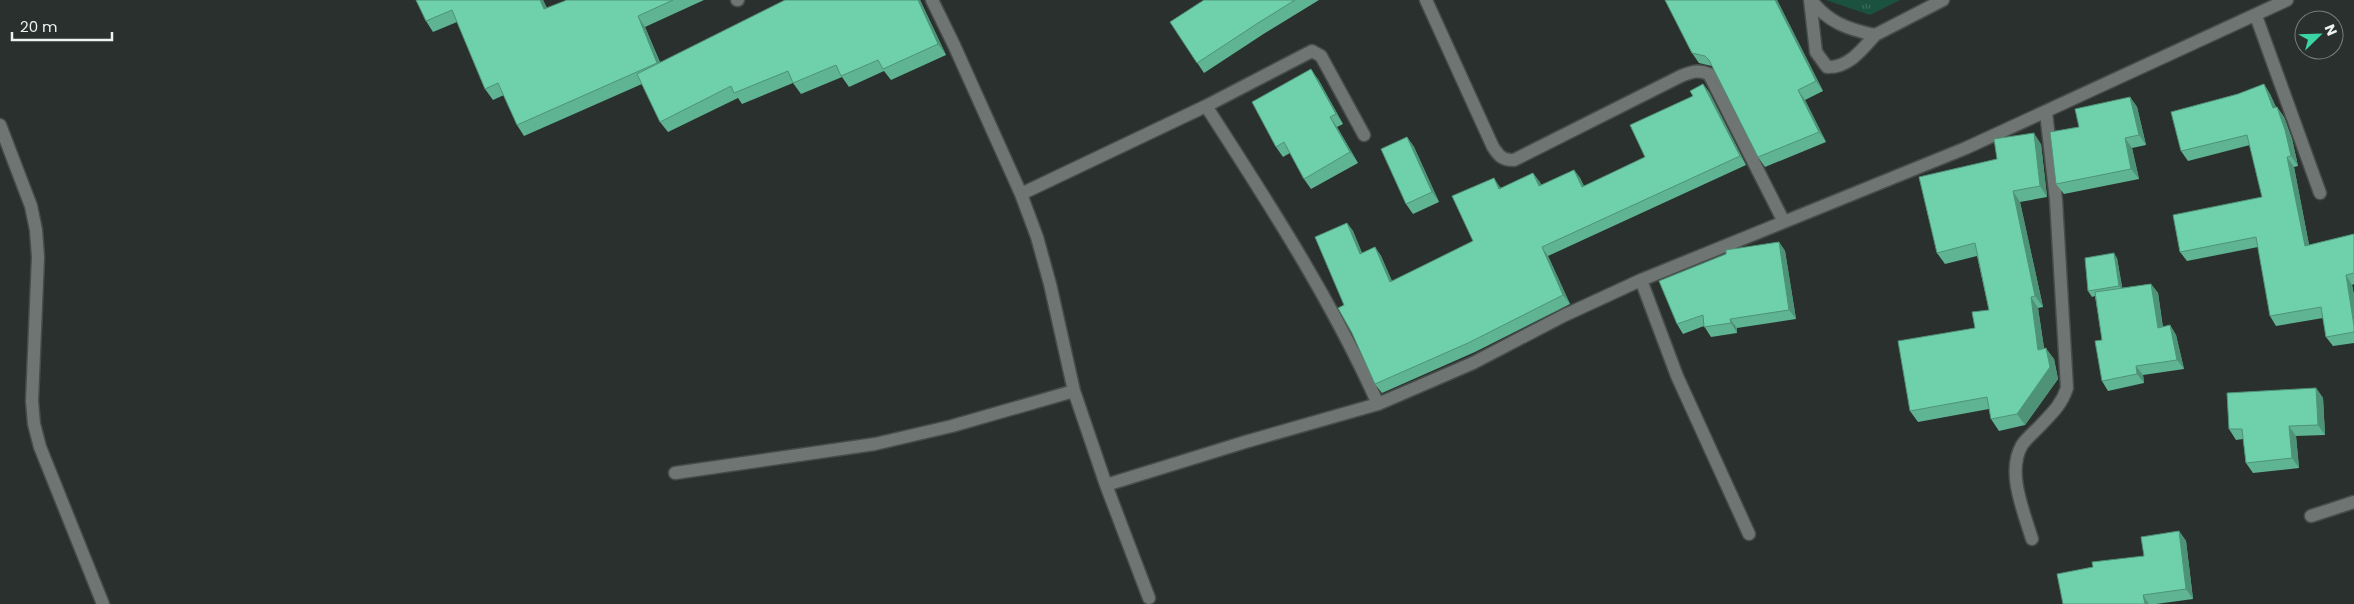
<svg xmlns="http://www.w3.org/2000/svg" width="2354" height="604" viewBox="0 0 2354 604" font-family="Poppins,sans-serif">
<defs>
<pattern id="grass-tufts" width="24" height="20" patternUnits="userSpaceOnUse" patternTransform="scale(1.25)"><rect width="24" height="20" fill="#1b523f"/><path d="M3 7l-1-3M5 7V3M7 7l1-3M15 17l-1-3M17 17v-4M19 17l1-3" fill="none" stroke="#3c6b5b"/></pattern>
</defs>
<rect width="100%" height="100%" fill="#2a302d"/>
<path fill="url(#grass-tufts)" d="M 1826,0 L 1900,0 L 1870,15 Z"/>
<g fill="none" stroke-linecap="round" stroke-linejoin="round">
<defs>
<path id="minor" d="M 737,0 L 738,0
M 932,0 L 954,45 L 1021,194 L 1037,237 L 1050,284 L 1074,391 L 1106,485 L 1149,598
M 1426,0 L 1493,147 C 1499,156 1502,160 1514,160 L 1681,76 C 1691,72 1698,69 1709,74 L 1784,222
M 1810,0 L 1816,52 L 1827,67 C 1848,68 1862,50 1875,35
M 1811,0 C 1828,22 1847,29 1875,35 L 1943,0
M 2256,16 L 2320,193
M 1206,106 C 1268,202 1331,299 1378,404
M 0,125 L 31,206 L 36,230 L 38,257 L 32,401 L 34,424 L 40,447 L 103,604
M 1021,194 L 1206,106 L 1312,51 L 1321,56 L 1364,135
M 1641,280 L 1677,376 L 1749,534
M 675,473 L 875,444 L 952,426 L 1074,391
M 1106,485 L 1245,442 L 1378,404 L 1473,363 L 1563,316 L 1641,280 L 1966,148 L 2287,0
M 2311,516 L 2354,502
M 2032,539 C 2024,512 2006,472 2022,445 C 2026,439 2033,433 2038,428 C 2051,414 2061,406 2067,388 L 2056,200 L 2046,112"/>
</defs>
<use href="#minor" stroke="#474c4a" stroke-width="15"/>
<use href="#minor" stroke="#6e7572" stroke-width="12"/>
</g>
<path fill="#5fb494" d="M 416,0 L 543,0 L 547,8 L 567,0 L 704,0 L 645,27 L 660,62 L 920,0 L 946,55 L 891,80 L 884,71 L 849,87 L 842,77 L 801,94 L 793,83 L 742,104 L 738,98 L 668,132 L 660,122 L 642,84 L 524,136 L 517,125 L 504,95 L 493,100 L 485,89 L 457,22 L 433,32 L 426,21 Z
M 1204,0 L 1319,0 L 1265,33 L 1204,73 L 1170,22 Z
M 1665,0 L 1777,0 L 1823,91 L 1805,100 L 1826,142 L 1765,167 L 1758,157 L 1712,66 L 1699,63 L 1692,53 Z
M 1318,79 L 1343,124 L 1337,127 L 1358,163 L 1311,189 L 1304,179 L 1290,153 L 1283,157 L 1276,147 Z
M 1703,84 L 1709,92 L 1746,165 L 1548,256 L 1570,304 L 1475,352 L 1382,393 L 1375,384 L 1344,305 L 1347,223 L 1353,231 L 1362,253 L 1375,247 L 1381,256 L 1392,281 L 1473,241 L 1500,187 L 1501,188 L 1533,173 L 1541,185 L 1574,170 L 1580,178 L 1584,186 L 1645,157 Z
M 2264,84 L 2270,94 L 2276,107 L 2277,107 L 2284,117 L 2292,139 L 2298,166 L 2294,167 L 2309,245 L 2354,234 L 2354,284 L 2352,285 L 2354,295 L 2354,343 L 2333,346 L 2326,337 L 2323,318 L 2276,326 L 2270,316 L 2258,247 L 2187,261 L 2180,252 L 2262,197 L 2250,145 L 2188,161 L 2181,151 L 2238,94 Z
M 2130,97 L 2137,107 L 2146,145 L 2132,148 L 2139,179 L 2064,194 L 2056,184 L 2079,127 Z
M 1407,137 L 1414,147 L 1439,202 L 1413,214 L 1406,204 Z
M 2041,144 L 2047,197 L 2020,202 L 2043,307 L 2038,308 L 2044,348 L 2054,359 L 2058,379 L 2025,425 L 1999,431 L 1991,419 L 1989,409 L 1918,422 L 1910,411 L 1989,310 L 1977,256 L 1945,264 L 1937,253 Z
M 1779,242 L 1785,251 L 1796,319 L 1737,328 L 1737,333 L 1711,337 L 1704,326 L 1683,334 L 1677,324 Z
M 2117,258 L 2122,288 L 2151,284 L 2158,293 L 2163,327 L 2170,325 L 2176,335 L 2184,369 L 2143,375 L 2144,383 L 2108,391 L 2102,381 L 2102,340 L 2095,296 L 2092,297 L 2088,291 Z
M 2316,388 L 2323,398 L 2325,435 L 2296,436 L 2299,468 L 2253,473 L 2246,463 L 2243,439 L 2236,440 L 2229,429 Z
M 2179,531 L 2186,541 L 2193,599 L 2156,604 L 2063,604 L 2144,556 Z"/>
<path fill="#4e9278" d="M 540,0 L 543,0 L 552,20 L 544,9 Z
M 918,0 L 920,0 L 946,55 L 938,44 Z
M 1775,0 L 1777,0 L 1823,91 L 1816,81 Z
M 638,16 L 645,27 L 664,74 L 657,63 Z
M 1311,69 L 1318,79 L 1343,124 L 1336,114 Z
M 1703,84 L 1709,92 L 1746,165 L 1740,156 Z
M 2264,84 L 2270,94 L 2280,117 L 2273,108 Z
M 1798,90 L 1805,100 L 1826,142 L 1819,132 Z
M 2130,97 L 2137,107 L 2146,145 L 2139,135 Z
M 2277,107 L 2284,117 L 2292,139 L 2298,166 L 2291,156 Z
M 1330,117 L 1337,127 L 1358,163 L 1350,152 Z
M 2034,133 L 2041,144 L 2047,197 L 2040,186 Z
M 1407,137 L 1414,147 L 1439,202 L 1432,192 Z
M 2125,138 L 2132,148 L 2139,179 L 2131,169 Z
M 2287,157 L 2294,167 L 2311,255 L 2305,246 Z
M 1574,170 L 1580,178 L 1588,196 L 1582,187 Z
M 1533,173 L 1540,182 L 1546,195 L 1539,186 Z
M 1494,178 L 1500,187 L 1505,198 L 1499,189 Z
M 2013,191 L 2020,202 L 2043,307 L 2035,296 Z
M 1347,223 L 1353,231 L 1366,263 L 1360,254 Z
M 1779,242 L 1785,251 L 1796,319 L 1789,310 Z
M 1375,247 L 1381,256 L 1396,291 L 1390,282 Z
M 1542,247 L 1548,256 L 1570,304 L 1563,295 Z
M 2114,253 L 2117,258 L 2123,291 L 2119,286 Z
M 2346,275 L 2352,285 L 2354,295 L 2354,326 Z
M 2151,284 L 2158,293 L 2164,337 L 2158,328 Z
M 2031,297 L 2038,308 L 2046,361 L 2038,350 Z
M 1730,319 L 1737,328 L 1737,333 L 1731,323 Z
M 2170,325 L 2176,335 L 2184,369 L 2177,360 Z
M 2046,348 L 2054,359 L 2058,379 L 2025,425 L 2017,414 Z
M 2136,366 L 2143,375 L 2144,383 L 2137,374 Z
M 2316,388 L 2323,398 L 2325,435 L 2318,425 Z
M 2289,426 L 2296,436 L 2299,468 L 2292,458 Z
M 2179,531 L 2186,541 L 2193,599 L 2186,589 Z
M 2143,595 L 2149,604 L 2145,604 Z"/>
<path fill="#6fd1ac" stroke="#4e9278" d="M 416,0 L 540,0 L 544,9 L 567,0 L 673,0 L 638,16 L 657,63 L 517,125 L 498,83 L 485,89 L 452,10 L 426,21 Z
M 785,0 L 918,0 L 938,44 L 883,69 L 878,60 L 841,76 L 836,65 L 793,83 L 788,71 L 734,93 L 731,86 L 660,122 L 637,74 Z
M 1204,0 L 1295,0 L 1258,23 L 1197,63 L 1170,22 Z
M 1665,0 L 1775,0 L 1816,81 L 1798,90 L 1819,132 L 1758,157 L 1709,60 L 1705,56 L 1692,53 Z
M 1311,69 L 1336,114 L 1330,117 L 1350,152 L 1304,179 L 1284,142 L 1276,147 L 1252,102 Z
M 1703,84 L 1740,156 L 1542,247 L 1563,295 L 1468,343 L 1375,384 L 1352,333 L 1338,308 L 1344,305 L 1315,237 L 1347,223 L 1360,254 L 1375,247 L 1390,282 L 1473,241 L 1452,196 L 1494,178 L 1499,189 L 1533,173 L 1539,186 L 1574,170 L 1582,187 L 1645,157 L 1630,125 L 1693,96 L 1690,91 Z
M 2264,84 L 2273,108 L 2277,107 L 2285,130 L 2291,156 L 2287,157 L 2305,246 L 2354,234 L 2354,273 L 2346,275 L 2354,326 L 2354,332 L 2326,337 L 2321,307 L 2270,316 L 2256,237 L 2180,252 L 2173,215 L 2262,197 L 2247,135 L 2181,151 L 2171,112 L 2238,94 Z
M 2130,97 L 2139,135 L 2125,138 L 2131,169 L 2056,184 L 2050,132 L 2079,127 L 2075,109 Z
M 2034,133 L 2040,186 L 2013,191 L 2035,296 L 2031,297 L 2038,350 L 2046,348 L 2050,367 L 2017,414 L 1991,419 L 1987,397 L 1910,411 L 1898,341 L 1975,328 L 1972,312 L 1989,310 L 1975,243 L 1937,253 L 1919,177 L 1997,159 L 1994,139 Z
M 1407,137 L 1432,192 L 1406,204 L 1381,149 Z
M 1779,242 L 1789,310 L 1730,319 L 1731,323 L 1704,327 L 1703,315 L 1677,324 L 1659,281 L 1726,254 L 1726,250 Z
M 2114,253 L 2119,286 L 2088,291 L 2085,258 Z
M 2151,284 L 2158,328 L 2170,325 L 2177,360 L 2136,366 L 2137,374 L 2102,381 L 2095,341 L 2102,340 L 2095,292 Z
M 2316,388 L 2318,425 L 2289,426 L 2292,458 L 2246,463 L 2242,429 L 2229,429 L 2227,393 Z
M 2179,531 L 2186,589 L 2143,595 L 2145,604 L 2063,604 L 2057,574 L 2093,567 L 2092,562 L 2144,556 L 2141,537 Z"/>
<g transform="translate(2319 35) rotate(67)"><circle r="24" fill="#2a302d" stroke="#787e7b"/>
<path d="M0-4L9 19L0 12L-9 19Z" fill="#3cd4a4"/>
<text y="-8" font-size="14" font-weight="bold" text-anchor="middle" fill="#eef2f0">N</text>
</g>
<path d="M12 32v8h100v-8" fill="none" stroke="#eef2f0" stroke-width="2.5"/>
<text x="20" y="32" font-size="15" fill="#eef2f0" stroke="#2a302d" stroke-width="4" paint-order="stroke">20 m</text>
</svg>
